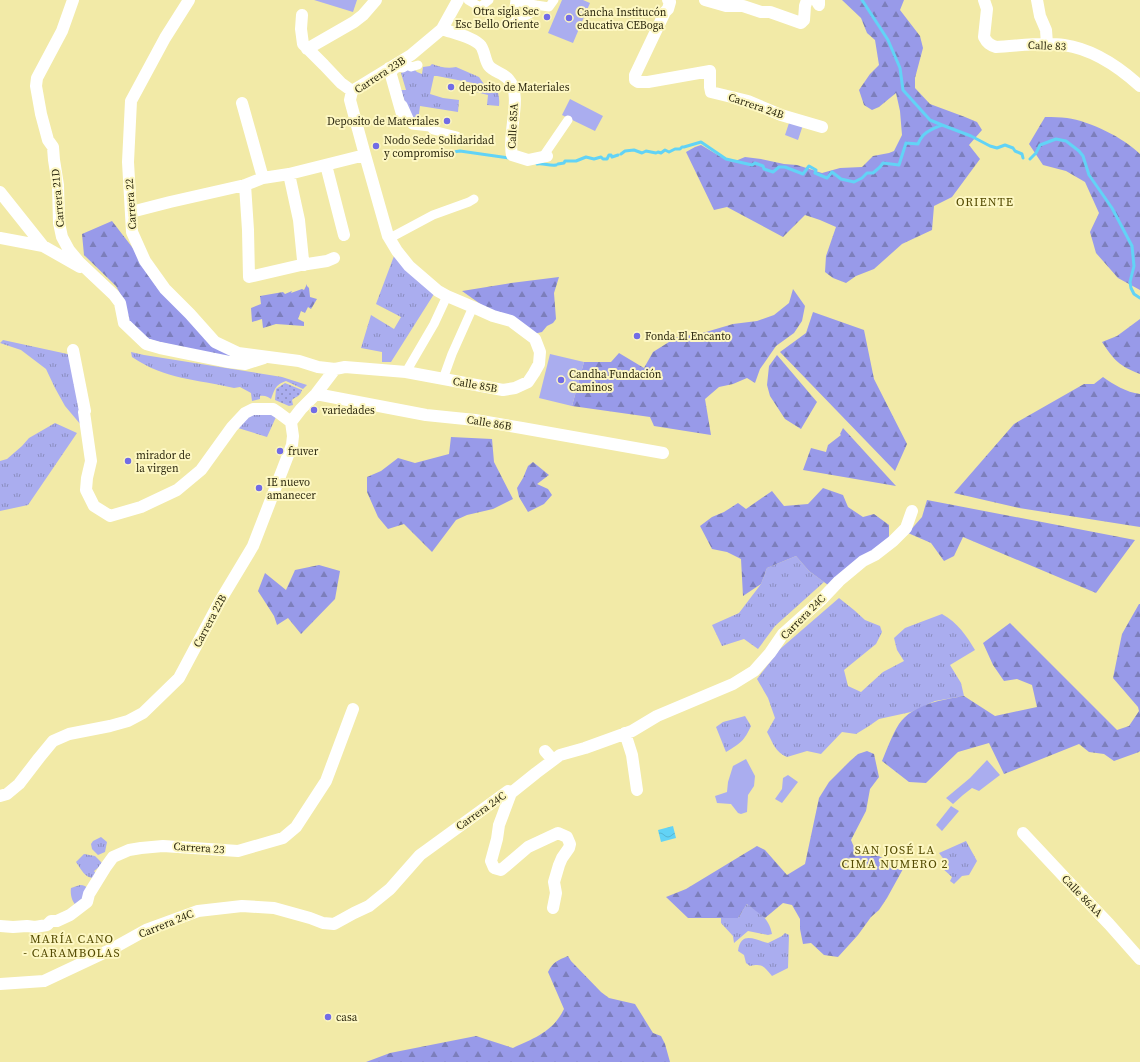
<svg xmlns="http://www.w3.org/2000/svg" width="1140" height="1062" viewBox="0 0 1140 1062" font-family="'Source Serif 4',serif">
<defs>
<pattern id="grass-tufts" width="24" height="20" patternUnits="userSpaceOnUse"><rect width="24" height="20" fill="#aaadef"/><path d="M3 7l-1-3M5 7V3M7 7l1-3M15 17l-1-3M17 17v-4M19 17l1-3" fill="none" stroke="#8b8dc0"/></pattern>
<pattern id="forest-firs" width="22" height="20" patternUnits="userSpaceOnUse"><rect width="22" height="20" fill="#989ae9"/><path d="M5 1l3.5 6h-7zM16 11l3.5 6h-7z" fill="#7c7ebb"/></pattern>
<pattern id="park-dots" width="8" height="8" patternUnits="userSpaceOnUse"><rect width="8" height="8" fill="#aaadef"/><path d="M2 2h.1M6 6h.1" fill="none" stroke="#8b8dc0" stroke-width="1.8" stroke-linecap="round"/></pattern>
<pattern id="water-waves" width="16" height="10" patternUnits="userSpaceOnUse"><rect width="16" height="10" fill="#62d3f6"/><path d="M0 5q4-4 8 0t8 0" fill="none" stroke="#55b5d2"/></pattern>
</defs>
<rect width="100%" height="100%" fill="#f2eaa7"/>
<path fill="url(#grass-tufts)" d="M 432,64 C 440,67 448,69 456,67 L 479,77 L 486,87 L 490,87 L 494,82 C 498,91 500,97 499,106 L 487,105 L 488,95 L 472,91 L 473,83 L 437,76 L 434,76 L 430,94 L 443,98 L 459,100 L 458,112 L 420,106 L 418,121 L 413,123 L 408,112 L 401,90 L 406,90 L 401,73 L 407,69 L 414,69 L 417,72 L 422,74 L 423,67 L 430,66 Z
M 394,256 L 434,294 L 391,362 L 382,362 L 382,352 L 361,348 L 371,315 L 394,329 L 401,317 L 376,304 Z
M 3,340 L 72,355 L 81,425 L 65,406 L 55,388 L 46,369 L 21,350 L 0,343 Z
M 131,352 L 144,355 L 282,377 L 307,385 L 303,389 L 286,381 C 275,385 275,389 271,399 C 268,397 265,395 260,396 L 260,399 L 252,401 L 251,393 L 240,387 L 234,388 C 196,379 166,380 132,357 Z
M 260,410 L 276,417 L 267,437 L 238,428 L 240,422 Z
M 55,423 L 77,433 L 28,505 L 0,511 L 0,461 L 7,459 L 22,446 L 29,438 Z
M 796,556 L 809,571 L 824,582 L 775,626 L 758,649 L 744,639 L 722,646 L 712,625 L 739,613 L 761,584 L 767,568 Z
M 839,598 L 854,610 L 865,620 L 880,626 L 882,632 L 876,644 L 844,670 L 848,686 L 861,692 L 883,672 L 904,661 L 897,650 L 894,638 L 905,628 L 942,614 C 958,623 966,635 975,650 L 950,665 L 961,683 L 964,696 L 935,701 L 911,712 L 879,719 L 869,726 L 856,734 L 842,732 L 821,754 L 807,751 L 787,757 C 775,752 773,743 767,732 L 775,718 L 768,698 L 757,679 L 780,649 Z
M 745,716 L 751,726 C 744,741 741,743 726,752 L 716,727 L 723,722 Z
M 101,837 L 107,842 L 105,852 L 98,855 L 92,849 L 91,844 L 93,841 Z
M 966,841 L 977,861 L 969,875 L 962,876 L 954,884 L 950,881 L 952,877 L 942,868 L 945,861 L 939,853 Z
M 84,854 L 95,856 L 103,864 L 94,871 L 96,874 L 95,878 C 84,878 82,870 76,862 Z
M 80,885 C 84,885 86,886 88,889 L 87,893 L 76,905 C 72,902 70,894 71,888 Z
M 747,904 C 760,913 769,918 772,934 L 768,935 L 748,931 L 734,943 L 733,936 L 721,923 L 721,918 L 738,918 Z
M 785,933 L 789,935 L 788,968 L 772,976 C 764,967 763,963 750,966 L 746,963 L 744,955 L 738,951 C 741,930 755,940 768,943 L 782,936 Z"/>
<path fill="url(#forest-firs)" d="M 842,0 L 904,0 L 900,10 L 920,36 L 923,48 L 915,78 L 915,88 L 930,104 L 965,117 L 977,122 L 982,130 L 969,145 L 980,159 L 952,197 L 934,206 L 932,230 L 902,244 L 874,269 L 856,276 L 846,283 L 833,278 L 825,272 L 826,256 L 836,227 L 820,220 L 805,215 L 783,237 L 727,207 L 714,210 L 686,152 L 695,147 L 701,145 L 723,158 L 733,162 L 745,157 L 761,159 L 784,164 L 797,165 L 822,173 L 840,168 L 862,167 L 873,156 L 889,153 L 894,151 L 902,135 L 900,111 L 896,93 L 879,107 L 872,110 L 864,105 L 859,90 L 870,74 L 879,65 L 875,40 L 867,33 L 861,18 Z
M 1045,117 C 1053,117 1060,117 1067,118 C 1090,121 1124,138 1140,154 L 1140,290 L 1118,278 L 1096,253 L 1090,232 L 1099,213 L 1085,182 L 1066,171 L 1043,165 L 1029,144 Z
M 112,221 L 142,260 L 238,359 L 196,351 L 152,340 L 142,336 L 129,324 L 124,301 L 116,286 L 84,255 L 82,234 Z
M 559,277 L 554,293 L 556,319 L 553,323 L 547,326 L 542,332 L 529,335 L 486,308 L 462,291 L 511,283 Z
M 307,284 L 307,286 L 309,288 L 310,297 L 317,299 L 311,309 L 308,307 L 305,313 L 301,311 L 298,319 L 304,322 L 304,326 L 276,324 L 263,328 L 262,319 L 252,322 L 251,308 L 261,304 L 260,296 L 283,292 L 285,294 L 292,291 L 291,293 L 302,289 L 304,290 Z
M 793,289 L 805,306 L 802,321 L 794,333 L 776,346 L 760,369 L 755,383 L 747,378 L 733,384 L 719,387 L 705,399 L 711,435 L 654,426 L 650,417 L 572,406 L 584,362 L 611,362 L 619,353 L 644,368 L 653,352 L 677,337 L 699,334 L 733,324 L 757,321 L 774,315 L 789,303 Z
M 813,312 L 864,330 L 874,379 L 907,444 L 895,471 L 780,352 L 806,333 Z
M 1140,319 L 1140,374 C 1119,366 1114,360 1102,342 L 1117,336 Z
M 777,355 L 817,402 L 801,429 L 785,419 L 770,396 L 767,385 L 769,366 Z
M 1103,377 C 1114,385 1126,392 1140,394 L 1140,527 L 1019,508 L 954,493 L 1014,424 L 1084,384 L 1094,384 Z
M 843,428 L 896,486 L 803,470 L 811,448 L 826,452 L 828,445 L 841,435 L 840,434 Z
M 451,437 L 492,439 L 494,462 L 513,499 L 493,509 L 467,515 L 456,520 L 432,552 L 404,524 L 388,529 L 378,517 L 367,492 L 367,477 L 381,471 L 398,458 L 415,463 L 449,454 Z
M 533,462 L 549,475 L 537,484 L 548,489 L 552,495 L 544,504 L 528,512 L 519,497 L 517,488 L 523,478 L 528,466 Z
M 823,488 L 843,495 L 848,507 L 863,517 L 874,514 L 889,525 L 889,538 L 828,585 L 809,571 L 796,556 L 767,568 L 761,584 L 743,596 L 741,559 L 727,552 L 712,549 L 700,526 L 712,517 L 724,512 L 738,503 L 746,509 L 772,491 L 784,506 L 808,504 Z
M 927,500 L 1135,540 L 1096,593 L 963,537 L 954,556 L 944,561 L 931,543 L 908,533 L 922,517 Z
M 319,565 L 340,571 L 335,599 L 301,634 L 288,618 L 277,625 L 274,616 L 258,591 L 265,573 L 286,590 L 295,570 Z
M 1139,604 L 1140,604 L 1140,751 L 1139,752 L 1114,761 L 1104,754 L 1089,752 L 1079,744 L 1004,774 L 989,743 L 958,752 L 926,783 L 909,782 L 882,761 C 887,749 892,735 899,724 C 913,704 942,700 964,696 L 995,716 L 1037,707 L 1032,685 L 1017,679 L 1004,681 L 993,665 L 983,643 L 1010,623 L 1117,730 L 1129,726 L 1139,711 L 1138,707 L 1113,678 L 1122,634 Z
M 867,751 L 874,754 L 879,777 L 870,789 L 866,811 L 851,840 L 854,847 L 863,853 L 873,848 L 875,854 L 903,869 L 887,898 L 879,910 L 871,917 L 858,935 L 838,957 L 824,955 L 811,943 L 803,944 L 800,929 L 800,919 L 792,905 L 783,903 L 765,918 L 747,904 L 738,918 L 688,918 L 666,897 L 686,889 L 757,846 L 765,850 L 787,875 L 805,864 L 819,798 L 829,782 L 850,761 L 858,754 Z
M 568,956 L 571,961 L 601,992 L 609,998 L 635,1004 L 653,1033 L 661,1036 L 665,1044 L 670,1062 L 366,1062 L 390,1053 L 476,1036 L 513,1048 C 534,1038 553,1032 564,1009 L 548,972 C 553,962 558,960 568,956 Z"/>
<path fill="url(#park-dots)" d="M 285,383 L 302,390 C 300,397 296,396 292,400 L 293,405 L 289,406 L 275,400 L 276,389 Z"/>
<path fill="#aaadef" d="M 314,0 L 357,0 L 353,12 Z
M 562,0 L 583,0 L 590,3 L 573,43 L 548,33 Z
M 570,99 L 603,116 L 595,131 L 562,115 Z
M 790,120 L 803,125 L 798,140 L 785,135 Z
M 550,354 L 584,362 L 572,406 L 539,398 Z
M 746,759 L 755,776 L 754,786 L 748,795 L 747,812 L 741,814 L 738,813 L 731,804 L 717,803 L 715,796 L 727,792 L 728,782 L 733,766 Z
M 987,760 L 1000,775 L 979,791 L 972,788 L 963,795 L 953,804 L 946,798 L 970,778 Z
M 788,775 L 798,782 L 782,803 L 775,799 L 782,789 L 783,778 Z
M 951,806 L 959,811 L 942,831 L 936,825 Z"/>
<path fill="url(#water-waves)" d="M 673,826 L 676,838 L 661,842 L 658,830 Z"/>
<g fill="none" stroke-linecap="round" stroke-linejoin="round">
<path stroke="#62d3f6" stroke-width="3" d="M 862,0 L 888,40 L 900,68 L 903,90 L 930,120 L 942,125
M 621,154 L 625,151 L 634,150 L 642,153 L 646,151 L 656,153 L 658,152 L 661,153 L 665,150 L 669,152 L 675,149 L 680,149 L 682,147 L 684,147 L 701,142 L 726,159 L 752,165 L 755,163 L 763,166 L 764,169 L 773,172 L 779,167 L 785,167 L 803,174 L 809,166 L 816,170 L 815,173 L 827,178 L 832,172 L 841,179 L 854,182 L 862,178 L 867,173 L 873,173 L 880,167 L 883,163 L 899,165 L 906,143 L 918,144 C 923,132 930,130 942,125 L 971,136 L 990,146 L 997,148 L 1005,145 L 1013,148 L 1015,151 L 1022,154 L 1023,158
M 404,157 L 427,156 L 460,151 L 509,158
M 1030,159 L 1036,153 L 1040,145 L 1056,139 L 1066,141 L 1079,151 L 1083,156 L 1089,175 L 1112,208 L 1132,246 L 1134,266 L 1130,282 L 1131,288 L 1134,294 L 1140,298
M 537,164 C 544,163 549,166 556,165
M 558,164 L 564,163 L 565,161 L 576,161 L 586,157 L 594,159 L 601,157 L 603,159 L 607,159 L 609,155 L 611,155 L 612,157 L 618,155"/>
<path stroke="#fff" stroke-width="9" d="M 468,0 L 480,7 L 489,0
M 536,5 L 549,7 L 554,0
M 512,20 C 521,17 534,16 536,5 L 515,1
M 512,24 L 515,0
M 393,72 L 395,69 L 400,67 L 403,68 L 408,65 L 411,67 L 418,65
M 403,105 L 412,125 L 430,127 L 433,130 L 457,136
M 542,158 L 568,120
M 390,238 L 433,215 L 469,202 L 474,199
M 406,372 L 434,324 L 447,296
M 443,379 L 452,354 L 473,307"/>
<path stroke="#fff" stroke-width="12" d="M 73,0 L 62,31 L 37,78 L 36,86 L 41,114 L 48,140 L 53,147 L 54,160 L 58,185 L 59,223 L 62,237 L 69,250 L 79,262 L 114,295 L 120,303 L 124,323 L 146,344 L 160,348 L 229,362 L 245,364 L 264,358
M 189,0 L 165,38 L 131,101 L 128,162 L 132,232 L 145,261 L 165,289 L 190,314 L 215,342 L 238,353 L 299,361 L 318,367 L 335,369 L 345,367 L 406,372 L 503,390 L 515,388 L 528,382 L 534,373 L 539,364 L 540,352 L 535,339 L 511,321 L 493,316 L 473,307 L 447,296 L 438,291 L 409,266 L 397,251 L 388,236 L 365,155 L 350,100 L 352,91 L 411,55 L 442,29 L 458,0
M 668,0 L 670,2 L 668,9 L 665,12 L 635,75 L 635,80 L 638,82 L 648,82 L 710,71 L 710,87 L 711,92 L 748,101 L 781,115 L 822,127
M 705,0 L 726,6 L 743,6 L 761,12 L 770,12 L 801,23 L 804,20 L 805,6 L 807,0
M 816,0 L 819,5 L 819,0
M 984,0 L 987,9 L 984,37 C 987,43 990,45 996,47 C 1018,46 1042,42 1064,45 C 1093,49 1119,67 1140,86
M 1037,0 L 1040,16 L 1046,30 L 1047,44
M 302,15 L 301,29 L 303,44 L 324,65 L 341,83 L 352,91
M 442,29 C 453,33 474,37 481,46 C 485,52 485,61 489,66 C 494,72 504,73 509,80 C 523,95 507,134 512,155 L 528,160 L 547,156
M 307,49 L 354,22 L 363,15 L 376,0
M 389,68 L 402,114
M 242,103 L 263,178
M 326,165 L 344,235
M 289,174 L 299,220 L 303,260 L 304,265
M 245,185 L 248,230 L 249,277 L 301,265 L 327,261 L 334,258
M 0,192 L 43,246
M 131,212 L 170,202 L 245,185 L 263,178 L 289,174 L 365,155
M 0,238 L 43,246 L 80,267
M 73,350 L 85,411 L 84,412 L 91,461 L 87,478 L 86,490 L 94,506 L 110,516 L 141,507 L 177,490 L 201,470 L 232,427 L 245,413 L 253,409 L 273,409 L 279,413 L 291,422
M 316,394 L 426,415 L 475,420 L 522,428 L 663,453
M 625,733 L 632,755 L 637,790
M 545,751 L 553,760
M 511,793 L 499,825 L 497,839 L 491,861 L 494,868 L 501,870 L 528,847 L 558,833 L 567,837 L 570,844 L 569,848 L 562,858 L 559,865 L 554,882 L 556,893 L 553,908
M 0,796 L 7,794 L 19,784 L 39,758 L 53,741 L 69,734 L 110,726 L 128,721 L 143,713 L 179,678 L 220,601 L 253,546 L 292,445 L 293,436 L 291,422 L 301,409 L 316,394 L 335,369
M 1023,833 L 1067,880 L 1109,924 L 1140,959
M 0,926 L 13,927 L 27,926 L 35,927 L 47,925 L 51,921 L 57,921 L 70,915 L 87,902 L 89,894 L 105,868 L 113,857 L 129,850 L 141,848 L 163,846 L 238,851 L 283,838 L 296,827 L 326,781 L 353,709
M 0,984 L 44,981 L 110,950 L 146,930 L 198,911 L 242,906 L 274,908 L 310,918 L 323,923 L 334,924 L 354,913 L 369,906 L 390,889 L 420,855 L 508,791 L 511,793 L 536,773 L 560,755 L 585,748 L 632,731 L 657,716 L 733,684 L 754,671 L 770,653 L 783,634 L 821,600 L 839,581 L 863,561 L 875,555 L 893,541 L 906,528 L 912,511"/>
</g>
<g fill="#726ce6" stroke="#fdf7c2" stroke-width="1.5">
<circle cx="547" cy="17" r="4"/>
<circle cx="569" cy="18" r="4"/>
<circle cx="451" cy="87" r="4"/>
<circle cx="447" cy="121" r="4"/>
<circle cx="376" cy="146" r="4"/>
<circle cx="637" cy="336" r="4"/>
<circle cx="561" cy="380" r="4"/>
<circle cx="314" cy="410" r="4"/>
<circle cx="280" cy="451" r="4"/>
<circle cx="128" cy="461" r="4"/>
<circle cx="259" cy="488" r="4"/>
<circle cx="328" cy="1017" r="4"/>
</g>
<g text-anchor="middle" dominant-baseline="central" stroke-width="4" stroke-linejoin="round" paint-order="stroke">
<g font-size="11" fill="#2e2a10" stroke="#fdf7c2" text-anchor="start">
<text x="539" y="11" text-anchor="end">Otra sigla Sec<tspan x="539" dy="13">Esc Bello Oriente</tspan></text>
<text x="577" y="12">Cancha Institucón<tspan x="577" dy="13">educativa CEBoga</tspan></text>
<text x="459" y="87">deposito de Materiales</text>
<text x="439" y="121" text-anchor="end">Deposito de Materiales</text>
<text x="384" y="140">Nodo Sede Solidaridad<tspan x="384" dy="13">y compromiso</tspan></text>
<text x="645" y="336">Fonda El Encanto</text>
<text x="569" y="374">Candha Fundación<tspan x="569" dy="13">Caminos</tspan></text>
<text x="322" y="410">variedades</text>
<text x="288" y="451">fruver</text>
<text x="136" y="455">mirador de<tspan x="136" dy="13">la virgen</tspan></text>
<text x="267" y="482">IE nuevo<tspan x="267" dy="13">amanecer</tspan></text>
<text x="336" y="1017">casa</text>
</g>
<g font-size="11" fill="#2e2a10" stroke="#fdf7c2">
<text transform="translate(1047 46) rotate(2)">Calle 83</text>
<text transform="translate(380 75) rotate(-33)">Carrera 23B</text>
<text transform="translate(756 106) rotate(19)">Carrera 24B</text>
<text transform="translate(513 126) rotate(-87)">Calle 85A</text>
<text transform="translate(58 198) rotate(-95)">Carrera 21D</text>
<text transform="translate(131 204) rotate(-94)">Carrera 22</text>
<text transform="translate(475 385) rotate(10)">Calle 85B</text>
<text transform="translate(489 423) rotate(9)">Calle 86B</text>
<text transform="translate(803 617) rotate(-45)">Carrera 24C</text>
<text transform="translate(210 621) rotate(-62)">Carrera 22B</text>
<text transform="translate(481 811) rotate(-35)">Carrera 24C</text>
<text transform="translate(199 848) rotate(4)">Carrera 23</text>
<text transform="translate(1082 896) rotate(46)">Calle 86AA</text>
<text transform="translate(166 924) rotate(-22)">Carrera 24C</text>
</g>
<g font-size="12" letter-spacing="1" fill="#534a01" stroke="#fdf7c2">
<text x="985" y="202">ORIENTE</text>
<text x="895" y="850">SAN JOSÉ LA<tspan x="895" dy="14">CIMA NUMERO 2</tspan></text>
<text x="72" y="939">MARÍA CANO<tspan x="72" dy="14">- CARAMBOLAS</tspan></text>
</g>
</g>
</svg>
